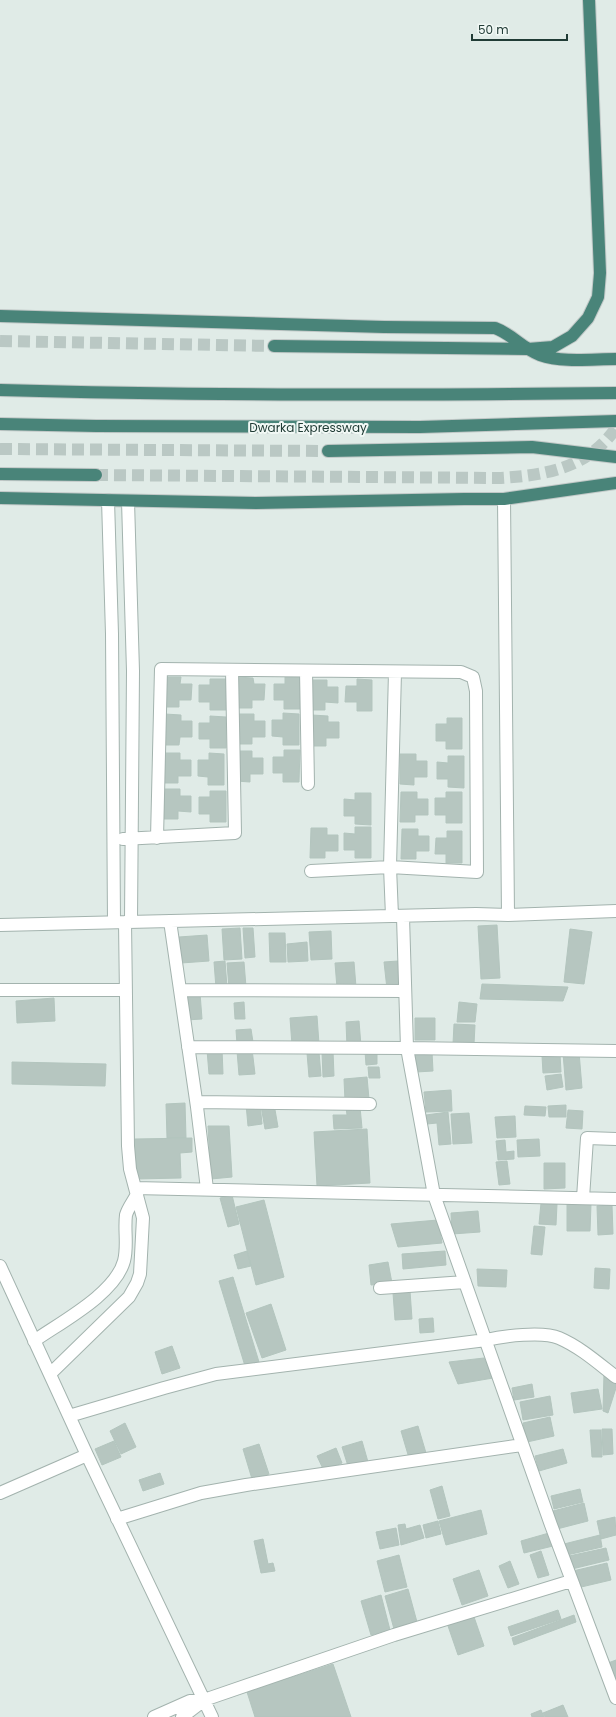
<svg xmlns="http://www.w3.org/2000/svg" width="616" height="1717" viewBox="0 0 616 1717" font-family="Poppins,sans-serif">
<rect width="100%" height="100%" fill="#e0ebe7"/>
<path fill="#b6c6c0" stroke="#b3c5be" d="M 164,677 L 181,677 L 180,684 L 192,684 L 191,700 L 179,700 L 179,707 L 164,707 Z
M 237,677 L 253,678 L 254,684 L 265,684 L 264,700 L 252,700 L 252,708 L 237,708 Z
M 285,677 L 301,677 L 300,709 L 284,709 L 284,700 L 274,700 L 274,684 L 285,684 Z
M 210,679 L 226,679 L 226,710 L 210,710 L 210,702 L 199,702 L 199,685 L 210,685 Z
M 357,679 L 372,680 L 372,711 L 357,711 L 357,702 L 345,702 L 346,686 L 357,686 Z
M 311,680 L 327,680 L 327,687 L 338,687 L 338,703 L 325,702 L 325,710 L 311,710 Z
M 283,713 L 299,714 L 299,745 L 283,745 L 283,737 L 272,736 L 272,720 L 283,720 Z
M 165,714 L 181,715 L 181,721 L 192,721 L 192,737 L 180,737 L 179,745 L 165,745 Z
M 238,714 L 254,714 L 254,721 L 265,721 L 265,737 L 252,737 L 252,744 L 238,744 Z
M 312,715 L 328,716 L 328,722 L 339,722 L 339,738 L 326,738 L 326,746 L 312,746 Z
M 210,716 L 226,717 L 226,748 L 210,748 L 210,739 L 199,739 L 199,723 L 210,723 Z
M 447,718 L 462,718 L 462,749 L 446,749 L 446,741 L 436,741 L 436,724 L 447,724 Z
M 284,750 L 300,750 L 299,782 L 283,782 L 283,773 L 273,773 L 273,757 L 284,757 Z
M 236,751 L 252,751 L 252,758 L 263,758 L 263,774 L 250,774 L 250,782 L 236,781 Z
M 164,753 L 180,753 L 180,760 L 191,760 L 191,776 L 178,776 L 178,783 L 164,783 Z
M 209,753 L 224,754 L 224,785 L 208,785 L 208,777 L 198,776 L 198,760 L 209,760 Z
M 400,754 L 416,754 L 416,761 L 427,761 L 427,777 L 414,777 L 414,785 L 400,784 Z
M 448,756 L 464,756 L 464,788 L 448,787 L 448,779 L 437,779 L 437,762 L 448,763 Z
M 164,789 L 180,789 L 180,796 L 191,796 L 191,812 L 178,811 L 178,819 L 164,819 Z
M 210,791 L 226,791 L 226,822 L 210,822 L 210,814 L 199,814 L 199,797 L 210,797 Z
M 401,792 L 417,792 L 417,799 L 428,799 L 428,815 L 415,815 L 415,822 L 400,822 Z
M 446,792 L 462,792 L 462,823 L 446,823 L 446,815 L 435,815 L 435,798 L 446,798 Z
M 355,793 L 371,793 L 371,825 L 355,824 L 355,816 L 344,816 L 344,799 L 355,800 Z
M 355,827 L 371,827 L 371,858 L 355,858 L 355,850 L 344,850 L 344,833 L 355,834 Z
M 311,828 L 327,828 L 327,835 L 338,835 L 338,851 L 325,851 L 325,858 L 310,858 Z
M 402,829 L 418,829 L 418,836 L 429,836 L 429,851 L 416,851 L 416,859 L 401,859 Z
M 447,831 L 462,831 L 462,863 L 446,863 L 446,854 L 435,854 L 436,838 L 447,838 Z
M 497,925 L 500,978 L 481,979 L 478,926 Z
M 240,928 L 242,959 L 224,960 L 222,929 Z
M 243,928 L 253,928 L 255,957 L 245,958 Z
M 570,929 L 592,932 L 584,984 L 564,982 Z
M 331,931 L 332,959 L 311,960 L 309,932 Z
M 269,933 L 285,933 L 286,962 L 270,962 Z
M 207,935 L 209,961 L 181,963 L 179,937 Z
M 307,942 L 308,961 L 288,962 L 287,944 Z
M 225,961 L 227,987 L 216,988 L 214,962 Z
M 398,961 L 401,988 L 387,989 L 384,962 Z
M 244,962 L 246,987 L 229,988 L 227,963 Z
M 354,962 L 356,987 L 337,988 L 335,963 Z
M 482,984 L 568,987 L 563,1001 L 480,999 Z
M 200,993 L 202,1019 L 186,1020 L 185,994 Z
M 54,998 L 55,1021 L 17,1023 L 16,1001 Z
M 244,1002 L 245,1019 L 235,1019 L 234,1003 Z
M 459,1002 L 477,1004 L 475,1022 L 457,1022 Z
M 317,1016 L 319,1044 L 292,1045 L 290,1018 Z
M 415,1018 L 435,1018 L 435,1040 L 415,1040 Z
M 359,1021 L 361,1046 L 347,1047 L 346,1022 Z
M 454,1024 L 475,1025 L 474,1044 L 453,1044 Z
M 251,1029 L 253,1042 L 237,1044 L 236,1030 Z
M 222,1049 L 223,1074 L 209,1074 L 207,1050 Z
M 252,1049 L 255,1074 L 239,1075 L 237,1051 Z
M 333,1051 L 334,1076 L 323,1077 L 322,1052 Z
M 365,1051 L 377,1051 L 377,1064 L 366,1065 Z
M 319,1052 L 321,1076 L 309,1077 L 307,1053 Z
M 432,1052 L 433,1071 L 416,1072 L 415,1053 Z
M 579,1052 L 582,1088 L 566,1090 L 563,1053 Z
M 560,1054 L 561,1072 L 543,1073 L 542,1056 Z
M 12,1062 L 106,1064 L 105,1086 L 12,1084 Z
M 368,1067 L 379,1067 L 380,1078 L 369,1078 Z
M 561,1074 L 563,1087 L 547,1090 L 545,1076 Z
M 367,1077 L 369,1099 L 345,1101 L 344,1079 Z
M 451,1090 L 452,1111 L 426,1112 L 424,1092 Z
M 185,1103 L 186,1138 L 167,1138 L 166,1104 Z
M 246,1104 L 260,1104 L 262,1124 L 248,1126 Z
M 274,1104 L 278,1127 L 265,1129 L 261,1106 Z
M 566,1105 L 566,1117 L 549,1117 L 548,1106 Z
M 525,1106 L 546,1107 L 545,1116 L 524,1115 Z
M 346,1107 L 360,1107 L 362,1128 L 334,1129 L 333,1115 L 347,1115 Z
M 568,1110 L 583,1111 L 582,1129 L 566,1128 Z
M 448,1112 L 451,1144 L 439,1145 L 437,1123 L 427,1124 L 426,1115 Z
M 469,1113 L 472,1143 L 453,1144 L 451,1114 Z
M 515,1116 L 516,1137 L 497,1138 L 495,1117 Z
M 208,1126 L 229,1126 L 232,1177 L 211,1179 Z
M 367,1129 L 370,1183 L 317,1186 L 314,1132 Z
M 192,1138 L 192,1152 L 180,1153 L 181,1178 L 136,1179 L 135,1139 Z
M 539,1139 L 540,1156 L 518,1157 L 517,1140 Z
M 505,1140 L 506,1152 L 514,1151 L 514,1159 L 498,1160 L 496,1141 Z
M 507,1161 L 510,1184 L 499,1185 L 496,1162 Z
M 544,1163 L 565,1163 L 565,1188 L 544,1189 Z
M 232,1195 L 239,1224 L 228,1227 L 220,1198 Z
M 264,1200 L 284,1277 L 256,1285 L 236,1207 Z
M 541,1203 L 557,1204 L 556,1225 L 539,1224 Z
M 567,1204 L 591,1204 L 590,1231 L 567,1231 Z
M 612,1205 L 613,1234 L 598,1235 L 597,1206 Z
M 478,1211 L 480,1232 L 452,1234 L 451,1213 Z
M 438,1220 L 442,1243 L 398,1247 L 391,1224 Z
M 534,1226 L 545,1227 L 542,1255 L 531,1254 Z
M 247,1251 L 251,1266 L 238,1269 L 234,1255 Z
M 445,1251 L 446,1265 L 403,1269 L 402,1254 Z
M 388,1262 L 392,1283 L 371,1285 L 369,1265 Z
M 595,1268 L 610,1269 L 609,1289 L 594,1288 Z
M 477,1269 L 507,1270 L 506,1287 L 478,1286 Z
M 233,1277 L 259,1362 L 245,1366 L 219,1281 Z
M 410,1291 L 412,1319 L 395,1320 L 393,1293 Z
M 271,1304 L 286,1350 L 262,1358 L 246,1313 Z
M 433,1318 L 434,1332 L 420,1333 L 419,1319 Z
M 172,1346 L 180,1368 L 162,1374 L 155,1352 Z
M 484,1358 L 493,1378 L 458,1384 L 449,1362 Z
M 604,1373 L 616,1381 L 616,1388 L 608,1413 L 603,1411 Z
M 532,1384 L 534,1397 L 514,1400 L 512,1388 Z
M 598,1389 L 602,1409 L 574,1413 L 571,1393 Z
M 550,1396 L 553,1415 L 523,1420 L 520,1402 Z
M 550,1417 L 554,1436 L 527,1442 L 523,1423 Z
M 125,1423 L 136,1447 L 121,1454 L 110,1431 Z
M 418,1426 L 426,1453 L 409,1458 L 401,1431 Z
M 602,1429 L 612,1429 L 613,1454 L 603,1455 Z
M 590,1430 L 601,1430 L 602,1457 L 592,1457 Z
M 114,1441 L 121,1457 L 102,1465 L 95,1449 Z
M 362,1441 L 368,1462 L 348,1466 L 342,1447 Z
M 259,1444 L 269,1474 L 252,1479 L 243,1449 Z
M 336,1448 L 342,1463 L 324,1471 L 317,1456 Z
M 563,1449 L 567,1463 L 539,1471 L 535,1456 Z
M 160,1473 L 164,1484 L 143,1491 L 139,1480 Z
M 442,1486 L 450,1516 L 438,1519 L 430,1490 Z
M 580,1489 L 583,1502 L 554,1509 L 551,1496 Z
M 584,1503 L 588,1521 L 557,1529 L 553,1511 Z
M 481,1510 L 487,1534 L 446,1545 L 439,1521 Z
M 615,1517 L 616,1535 L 601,1539 L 597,1521 Z
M 438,1521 L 441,1534 L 426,1538 L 423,1525 Z
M 405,1524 L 406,1529 L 420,1525 L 424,1538 L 401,1545 L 398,1525 Z
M 396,1528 L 399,1545 L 380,1549 L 376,1532 Z
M 549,1533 L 553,1546 L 524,1553 L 521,1541 Z
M 600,1535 L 602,1547 L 567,1555 L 564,1544 Z
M 263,1539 L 268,1564 L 273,1563 L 275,1571 L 261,1573 L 254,1541 Z
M 606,1548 L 609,1560 L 572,1569 L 569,1556 Z
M 541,1551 L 549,1575 L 538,1578 L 530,1555 Z
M 399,1555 L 407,1587 L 385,1592 L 377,1561 Z
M 510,1561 L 519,1584 L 508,1588 L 499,1566 Z
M 607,1563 L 611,1580 L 577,1588 L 573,1571 Z
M 479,1570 L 488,1596 L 462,1605 L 453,1579 Z
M 408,1589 L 417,1622 L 394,1629 L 385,1596 Z
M 381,1595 L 390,1630 L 371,1635 L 361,1601 Z
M 558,1610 L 561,1619 L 511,1636 L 508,1627 Z
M 473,1614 L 484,1646 L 458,1655 L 447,1623 Z
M 574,1615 L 576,1622 L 514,1645 L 512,1638 Z
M 616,1660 L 616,1685 L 608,1663 Z
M 333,1664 L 351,1717 L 255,1717 L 247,1692 Z
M 563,1705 L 568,1717 L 545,1717 L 543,1713 Z
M 541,1710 L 544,1717 L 532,1717 L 531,1714 Z"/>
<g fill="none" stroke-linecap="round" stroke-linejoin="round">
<path stroke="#bac8c4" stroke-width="12" stroke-dasharray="12 6" stroke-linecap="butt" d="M 0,341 L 274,346
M 0,449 L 328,451
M 96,475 L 501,478 C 546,475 588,468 616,428"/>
<defs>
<path id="minor" d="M 504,499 L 508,915
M 108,500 L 112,634 L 114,922
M 128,501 L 133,671 L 131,921
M 306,671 L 308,784
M 157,838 L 161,669 L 461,672 L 473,677 L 476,691 L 477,872 L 390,867 L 311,871
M 123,839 L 235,833 L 232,670
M 392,916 L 390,867 L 395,672
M 403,917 L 407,1048 L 434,1195 L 551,1525 L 616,1698
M 170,921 L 197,1107 L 207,1189
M 0,925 L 476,914 L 508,915 L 616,911
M 0,990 L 126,990
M 180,990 L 405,991
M 188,1047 L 407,1048 L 616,1051
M 197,1102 L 370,1104
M 135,1188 L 616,1199
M 583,1198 L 587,1138 L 616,1139
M 0,1266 L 87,1455 L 212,1717
M 380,1288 L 465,1282
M 34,1341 C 61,1322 115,1294 124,1261 C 128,1246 124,1230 126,1215 C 128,1208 133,1202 136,1196
M 50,1374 L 129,1297 L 137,1283 L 140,1274 L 143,1218 L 130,1169 L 128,1146 L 125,922
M 69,1416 L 164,1388 L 216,1374 L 486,1340 C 503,1336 543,1331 559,1338 C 580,1347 598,1363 616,1377
M 0,1493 L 87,1455
M 117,1519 L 201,1493 L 246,1485 L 522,1445
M 154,1717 L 190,1701 L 204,1700 L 394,1635 L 571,1581
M 182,1717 L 203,1701"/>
<path id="trunk" d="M 0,316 L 384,327 L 495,328 C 512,334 523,349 540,355 C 563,363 592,359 616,359
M 274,346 L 528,349 L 553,347 L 572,336 L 588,318 L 598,297 L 600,273 L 589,0
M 0,390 C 205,396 411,395 616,393
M 0,424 L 96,426 L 420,427 L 616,421
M 328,451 L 532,447 L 616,457
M 0,474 L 96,475
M 0,498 L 256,503 L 464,499 L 504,499 L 616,483"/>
</defs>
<use href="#minor" stroke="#a3b3ae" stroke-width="14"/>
<use href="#trunk" stroke="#c1c8c7" stroke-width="14"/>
<use href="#minor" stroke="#fff" stroke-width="12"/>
<use href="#trunk" stroke="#498479" stroke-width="12"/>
</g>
<g text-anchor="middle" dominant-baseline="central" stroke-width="4" stroke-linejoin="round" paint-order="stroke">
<g font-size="12" fill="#213c36" stroke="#f1f8f5">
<text x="308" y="427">Dwarka Expressway</text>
</g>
</g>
<path d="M472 34v6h95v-6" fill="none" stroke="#213c36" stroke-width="2"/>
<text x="478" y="34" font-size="12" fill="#213c36" stroke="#f1f8f5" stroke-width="3" paint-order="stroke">50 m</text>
</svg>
